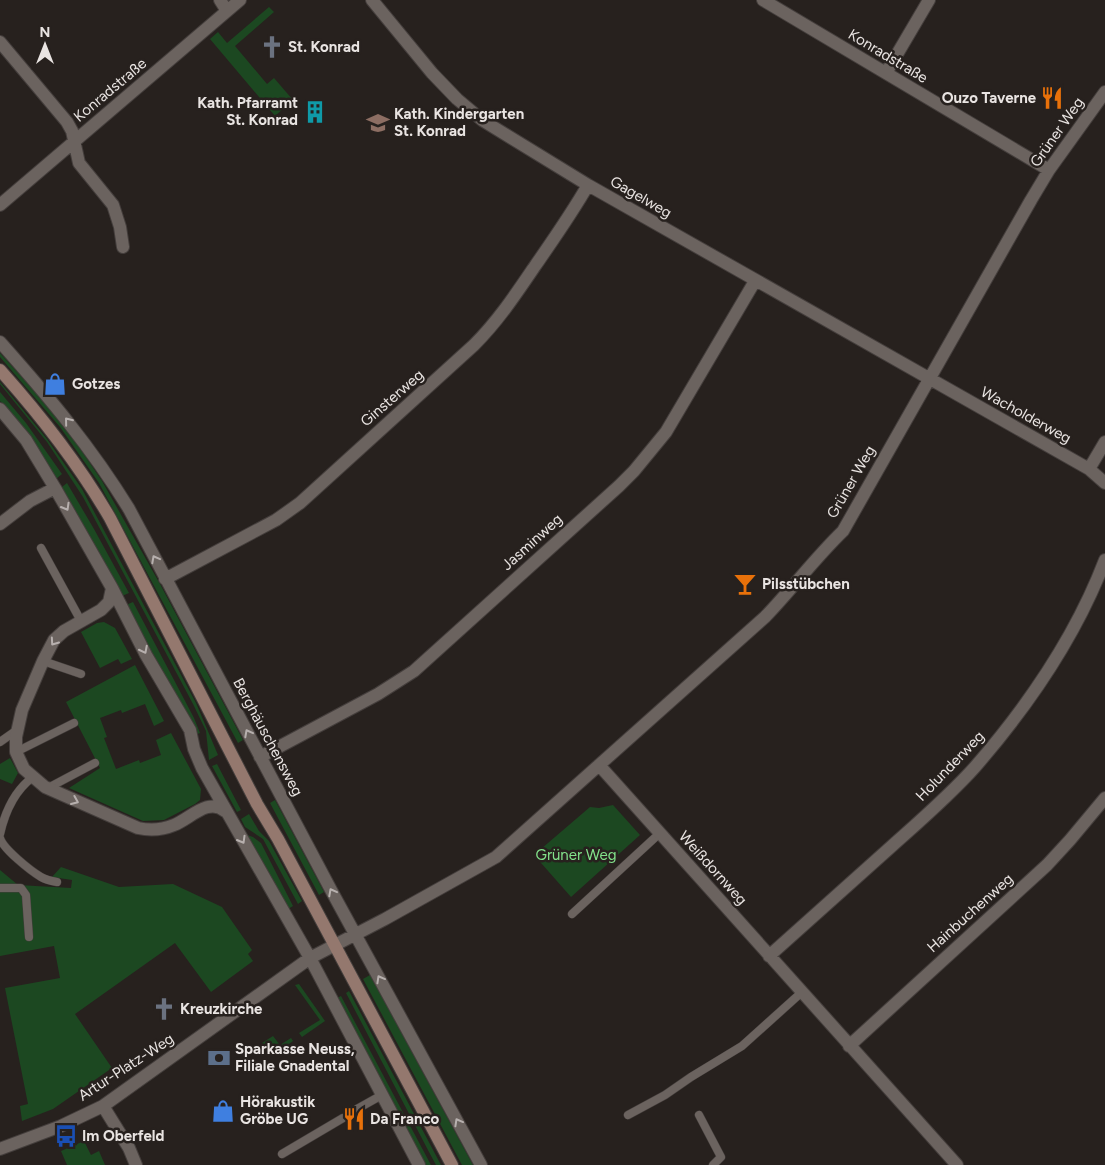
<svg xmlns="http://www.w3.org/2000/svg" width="1105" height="1165" viewBox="0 0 1105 1165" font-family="Figtree,sans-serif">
<rect width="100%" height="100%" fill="#27211e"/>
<path fill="#1c4821" d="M 269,7 L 274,12 L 235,46 L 267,84 L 274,78 L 293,100 L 275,116 L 210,39 L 218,32 L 227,43 Z
M 0,353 L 48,406 L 77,444 L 102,481 L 160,584 L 243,740 L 238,743 L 99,483 L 60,427 L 0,357 Z
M 0,382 L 47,439 L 82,489 L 196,703 L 218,755 L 209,760 L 206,731 L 193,704 L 83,497 L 47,442 L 0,384 Z
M 0,392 L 26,423 L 62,474 L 56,479 L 15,419 L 0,401 Z
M 67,483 L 94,529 L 129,593 L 122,596 L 62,487 Z
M 133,602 L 194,718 L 200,733 L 195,735 L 126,605 Z
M 104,622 L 115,628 L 132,659 L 121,664 L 118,659 L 100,668 L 81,632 L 97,623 Z
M 135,665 L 164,721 L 154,726 L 145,704 L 122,713 L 121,710 L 100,718 L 107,737 L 104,738 L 116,769 L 139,760 L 140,763 L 161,755 L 156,740 L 171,733 L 201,789 L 200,800 L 195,804 L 164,820 L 143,821 L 69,788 L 100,768 L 66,702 Z
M 10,758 L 18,773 L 12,784 L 0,779 L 0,764 Z
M 217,764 L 241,810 L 237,812 L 212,766 Z
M 275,800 L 324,892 L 319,895 L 270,803 Z
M 613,805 L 640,835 L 571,897 L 534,855 L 590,807 L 599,808 Z
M 249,814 L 259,831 L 269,841 L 302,901 L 298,904 L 263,839 L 245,827 L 241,819 Z
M 247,835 L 253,837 L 261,843 L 293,906 L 288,909 Z
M 61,867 L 119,887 L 173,884 L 222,907 L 252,950 L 248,954 L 253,961 L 211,992 L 175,943 L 75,1014 L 112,1068 L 53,1109 L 22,1121 L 20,1106 L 28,1104 L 5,988 L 60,978 L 54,946 L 0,956 L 0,870 L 18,885 L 71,888 L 72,880 L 52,877 Z
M 370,975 L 473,1165 L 462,1165 L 363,979 Z
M 299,984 L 325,1021 L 302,1037 L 299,1033 L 320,1020 L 295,985 Z
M 349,991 L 441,1165 L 436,1165 L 429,1152 L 346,993 Z
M 341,996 L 431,1165 L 424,1165 L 337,998 Z
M 273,1036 L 280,1045 L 291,1038 L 293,1041 L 272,1056 L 262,1043 Z
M 84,1141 L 91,1155 L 99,1151 L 105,1165 L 67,1165 L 61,1151 Z"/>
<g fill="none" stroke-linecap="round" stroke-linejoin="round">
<defs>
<path id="service" d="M 41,548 L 81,621
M 43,661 L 81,674
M 0,742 L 17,730
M 16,752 L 74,723
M 48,788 L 95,763
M 0,834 C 5,812 14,791 33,777
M 0,838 C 3,849 31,871 41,877 C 46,880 51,881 57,882
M 0,888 L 21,888 L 26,895 L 29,937
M 572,914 L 660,833
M 357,1109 L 382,1095
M 628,1115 L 665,1095 L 691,1077 L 742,1046 L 802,992
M 699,1115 L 721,1157 L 713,1165
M 282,1154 L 343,1118"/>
<path id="minor" d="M 220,0 L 227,11
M 372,0 L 432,73 L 457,99 L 482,120 L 588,185 L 1089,469 L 1105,483
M 763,0 L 1049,170
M 0,42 L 67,122 L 72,131 L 79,163 L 113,205 L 120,227 L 123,247
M 886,73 L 929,0
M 0,205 L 240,0
M 0,342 C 48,396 91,447 129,509 L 331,890 L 481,1165
M 0,409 L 26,440 L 55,488 L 112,588 L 146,655 L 190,730 L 194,749 L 202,768 L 310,958 L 419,1165
M 1089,469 L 1105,442
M 0,524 L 30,501 L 55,488
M 165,579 L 276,520 L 300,503 L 474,345 C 498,321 516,294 535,266 C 553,240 572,213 588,185
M 112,588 L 109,602 L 101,610 L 64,631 L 54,640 L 43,661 L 22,710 L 16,737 L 16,752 L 24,769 L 45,787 L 138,828 C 151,831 162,830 174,825 C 190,819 208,797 225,811
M 260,757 L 378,694 L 414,671 L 619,486 L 634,471 L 666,432 L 755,281
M 599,765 L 957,1165
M 769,956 C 810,919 852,882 893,845 C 921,820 950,795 975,767 C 1028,706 1076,636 1105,560
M 849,1046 L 1047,865 L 1070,840 L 1105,798
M 103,1106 L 129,1148 L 136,1165
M 0,1149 L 61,1126 L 103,1106 L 310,958 L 385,919 L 496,857 L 765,617 C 792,589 815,558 843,531 L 1031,200 L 1049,170 L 1105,92"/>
<path id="secondary" d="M 0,370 C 42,417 78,463 110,518 L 257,804 L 278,839 L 452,1165"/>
</defs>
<use href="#service" stroke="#443e3c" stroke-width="9"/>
<use href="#minor" stroke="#443e3c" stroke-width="14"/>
<use href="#secondary" stroke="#443e3c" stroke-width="14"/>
<use href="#service" stroke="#6b635f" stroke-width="8"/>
<use href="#minor" stroke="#6b635f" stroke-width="12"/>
<use href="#secondary" stroke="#94786e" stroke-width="12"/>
</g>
<defs><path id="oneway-chevron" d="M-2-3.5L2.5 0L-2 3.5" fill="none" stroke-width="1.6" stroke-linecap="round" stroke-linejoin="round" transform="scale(1.25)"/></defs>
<g stroke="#b7b0ae">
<use href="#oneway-chevron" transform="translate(68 421) rotate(-129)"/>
<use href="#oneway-chevron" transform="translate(66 507) rotate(60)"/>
<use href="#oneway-chevron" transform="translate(155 559) rotate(-118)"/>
<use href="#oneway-chevron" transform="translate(54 642) rotate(125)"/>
<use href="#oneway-chevron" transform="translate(144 650) rotate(63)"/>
<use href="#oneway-chevron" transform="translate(248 733) rotate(-118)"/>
<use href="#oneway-chevron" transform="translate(75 801) rotate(23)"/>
<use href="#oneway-chevron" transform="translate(242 840) rotate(60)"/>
<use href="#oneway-chevron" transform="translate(332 892) rotate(-118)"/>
<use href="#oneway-chevron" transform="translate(380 979) rotate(-119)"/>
<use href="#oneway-chevron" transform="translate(458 1122) rotate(-119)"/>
</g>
<defs>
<symbol id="church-bare" viewBox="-9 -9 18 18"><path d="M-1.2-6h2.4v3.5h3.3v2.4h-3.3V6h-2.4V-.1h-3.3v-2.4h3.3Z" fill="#6b7280" stroke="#27211e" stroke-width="2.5" paint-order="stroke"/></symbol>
<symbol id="restaurant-bare" viewBox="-9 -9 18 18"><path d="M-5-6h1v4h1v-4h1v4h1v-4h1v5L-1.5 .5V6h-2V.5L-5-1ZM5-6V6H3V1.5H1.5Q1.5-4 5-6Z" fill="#e8710a" stroke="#27211e" stroke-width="2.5" paint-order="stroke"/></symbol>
<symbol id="building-bare" viewBox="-9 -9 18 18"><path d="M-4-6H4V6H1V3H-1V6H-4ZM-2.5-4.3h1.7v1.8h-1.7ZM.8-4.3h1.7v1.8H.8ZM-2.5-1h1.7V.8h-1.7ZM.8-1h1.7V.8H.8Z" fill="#0f9aa8" stroke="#27211e" stroke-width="2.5" paint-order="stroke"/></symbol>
<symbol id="school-bare" viewBox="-9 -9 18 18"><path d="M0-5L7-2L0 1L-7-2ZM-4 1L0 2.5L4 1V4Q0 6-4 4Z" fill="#8d6e63" stroke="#27211e" stroke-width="2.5" paint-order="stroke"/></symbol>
<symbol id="shop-bare" viewBox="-9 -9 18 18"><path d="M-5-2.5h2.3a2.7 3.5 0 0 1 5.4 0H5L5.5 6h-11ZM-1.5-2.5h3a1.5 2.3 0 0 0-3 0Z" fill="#3f7fe0" stroke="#27211e" stroke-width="2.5" paint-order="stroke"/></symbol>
<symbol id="bar-bare" viewBox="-9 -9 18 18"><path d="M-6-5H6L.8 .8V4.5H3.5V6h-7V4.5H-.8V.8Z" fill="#e8710a" stroke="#27211e" stroke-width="2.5" paint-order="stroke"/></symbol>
<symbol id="bank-bare" viewBox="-9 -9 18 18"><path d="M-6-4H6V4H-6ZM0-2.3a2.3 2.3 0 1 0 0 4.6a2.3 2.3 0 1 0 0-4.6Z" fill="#5c6f8a" stroke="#27211e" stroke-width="2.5" paint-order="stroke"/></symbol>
<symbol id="bus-bare" viewBox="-9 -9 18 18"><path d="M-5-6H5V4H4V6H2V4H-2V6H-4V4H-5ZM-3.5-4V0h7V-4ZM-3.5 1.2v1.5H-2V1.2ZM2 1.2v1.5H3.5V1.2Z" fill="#1a4fb4" stroke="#27211e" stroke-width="2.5" paint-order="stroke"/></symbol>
</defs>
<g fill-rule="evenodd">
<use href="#church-bare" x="256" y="31" width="32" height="32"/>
<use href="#restaurant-bare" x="1036" y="82" width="32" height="32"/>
<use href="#building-bare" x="299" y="96" width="32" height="32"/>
<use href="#school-bare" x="362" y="107" width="32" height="32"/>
<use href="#shop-bare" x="39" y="368" width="32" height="32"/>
<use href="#bar-bare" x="729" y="568" width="32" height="32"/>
<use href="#church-bare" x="148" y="993" width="32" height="32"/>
<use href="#bank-bare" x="203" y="1042" width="32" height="32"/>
<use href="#shop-bare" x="207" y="1095" width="32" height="32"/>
<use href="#restaurant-bare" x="338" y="1103" width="32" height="32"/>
<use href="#bus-bare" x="50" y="1120" width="32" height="32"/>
</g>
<g text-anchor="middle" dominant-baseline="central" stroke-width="5" stroke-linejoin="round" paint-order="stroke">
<g font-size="15" font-weight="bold" fill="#e9e4e2" stroke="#27211e" text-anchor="start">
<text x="288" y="47">St. Konrad</text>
<text x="1036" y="98" text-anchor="end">Ouzo Taverne</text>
<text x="298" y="103" text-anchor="end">Kath. Pfarramt<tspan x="298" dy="17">St. Konrad</tspan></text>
<text x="394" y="114">Kath. Kindergarten<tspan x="394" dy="17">St. Konrad</tspan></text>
<text x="72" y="384">Gotzes</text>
<text x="762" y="584">Pilsstübchen</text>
<text x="180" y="1009">Kreuzkirche</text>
<text x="235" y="1049">Sparkasse Neuss,<tspan x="235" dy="17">Filiale Gnadental</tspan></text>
<text x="240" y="1102">Hörakustik<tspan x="240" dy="17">Gröbe UG</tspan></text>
<text x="370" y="1119">Da Franco</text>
<text x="82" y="1136">Im Oberfeld</text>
</g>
<g font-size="15" fill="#e9e4e2" stroke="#27211e">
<text transform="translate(888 56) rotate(31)">Konradstraße</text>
<text transform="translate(110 90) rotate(-40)">Konradstraße</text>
<text transform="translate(1057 132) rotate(-55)">Grüner Weg</text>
<text transform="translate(641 197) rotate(30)">Gagelweg</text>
<text transform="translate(392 398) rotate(-41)">Ginsterweg</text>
<text transform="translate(1026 415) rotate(29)">Wacholderweg</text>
<text transform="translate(851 482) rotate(-60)">Grüner Weg</text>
<text transform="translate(532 542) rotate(-42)">Jasminweg</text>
<text transform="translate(268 737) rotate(62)">Berghäuschensweg</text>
<text transform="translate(950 766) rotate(-46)">Holunderweg</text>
<text transform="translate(713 868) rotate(48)">Weißdornweg</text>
<text transform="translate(970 913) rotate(-42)">Hainbuchenweg</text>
<text transform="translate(126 1067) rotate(-33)">Artur-Platz-Weg</text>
</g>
<g font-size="15" fill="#83e28b" stroke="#27211e">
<text x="576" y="855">Grüner Weg</text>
</g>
</g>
<g transform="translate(45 45)" stroke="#27211e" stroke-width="4" paint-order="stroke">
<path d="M0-4L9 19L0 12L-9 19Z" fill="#e9e4e2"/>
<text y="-8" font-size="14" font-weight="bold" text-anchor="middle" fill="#e9e4e2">N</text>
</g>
</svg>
